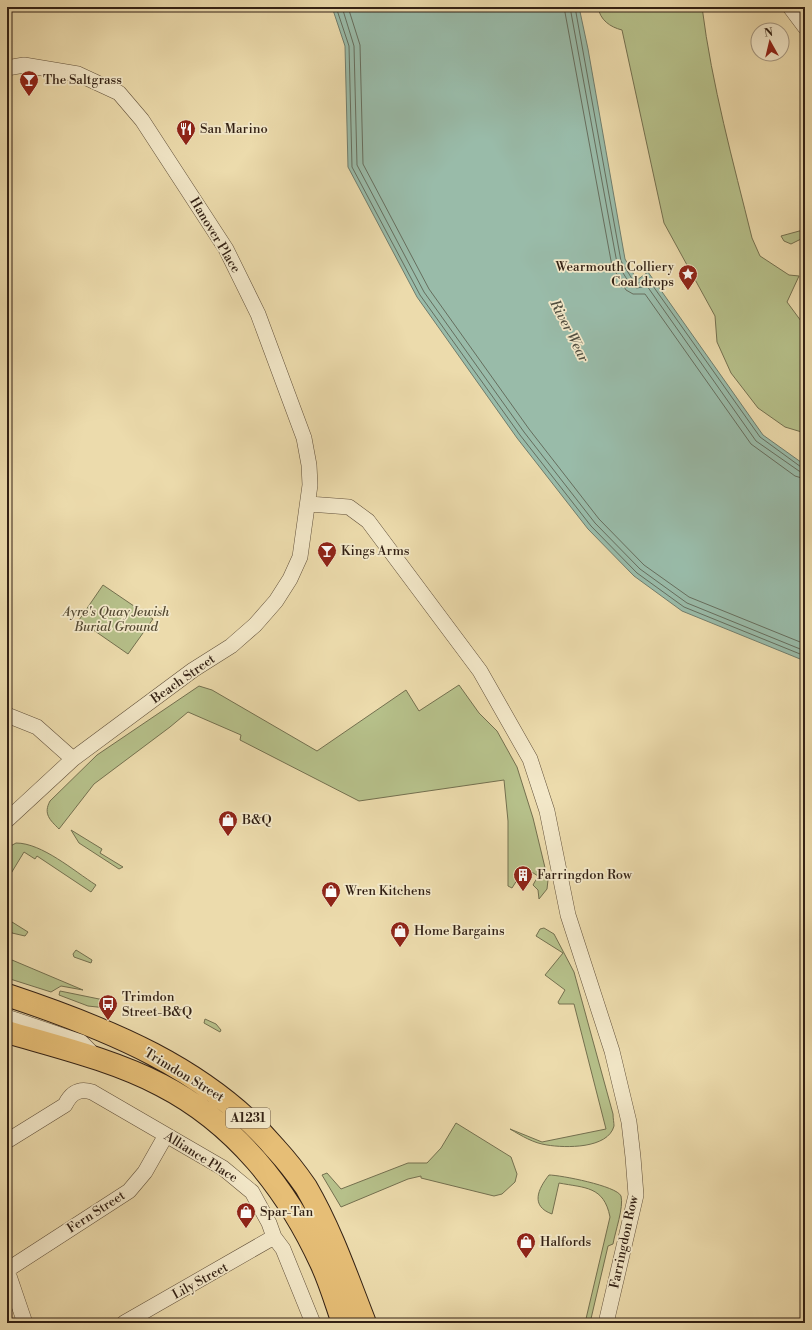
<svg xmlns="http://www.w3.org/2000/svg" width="812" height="1330" viewBox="0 0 812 1330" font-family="'Libre Bodoni',serif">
<rect width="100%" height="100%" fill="#ecdbac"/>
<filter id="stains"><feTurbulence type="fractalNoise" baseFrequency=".005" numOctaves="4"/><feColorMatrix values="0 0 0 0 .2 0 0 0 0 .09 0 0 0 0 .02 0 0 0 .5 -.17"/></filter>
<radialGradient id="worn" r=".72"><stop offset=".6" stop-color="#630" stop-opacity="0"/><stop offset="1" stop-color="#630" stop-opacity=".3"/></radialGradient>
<path fill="#b6c08a" stroke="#74704f" d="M 598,7 L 702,7 C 712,86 733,161 752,238 L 760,256 L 789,275 L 799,276 L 787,302 L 801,321 L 805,324 L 805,433 L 785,427 L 758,408 L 731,373 L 717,342 L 715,316 L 664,223 L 622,30 C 610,27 600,20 598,7 Z
M 803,230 L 801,239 L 791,244 L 784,241 L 781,236 Z
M 103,585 L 153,619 L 128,654 L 79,620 Z
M 459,685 L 479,713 L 497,731 L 517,767 L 533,818 L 548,880 L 547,889 L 539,899 L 538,890 L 533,885 L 538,876 L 527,869 L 521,878 L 519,877 L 512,888 L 508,886 L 508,821 L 504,780 L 359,801 L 240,740 L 241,735 L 188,712 L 170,727 L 94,784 L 59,829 C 50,820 43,814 50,801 L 97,755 L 199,686 L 212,690 L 317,751 L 406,690 L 419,711 Z
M 71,830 L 102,849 L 100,853 L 123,867 L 119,869 L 79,843 Z
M 16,843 C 42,843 74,871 96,885 L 91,892 L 37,856 L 35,859 L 24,852 L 7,880 L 7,848 Z
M 12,922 L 28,932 L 25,936 L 12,933 L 9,926 Z
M 544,928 L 554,934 L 574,972 L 613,1114 C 613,1118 614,1123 614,1126 C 608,1149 565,1148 547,1145 C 533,1143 522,1136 510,1129 L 542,1142 L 606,1129 L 574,1004 L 559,1004 L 558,1002 L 565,990 L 545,975 L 563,953 L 536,936 L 540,929 Z
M 76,950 L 92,960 L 91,963 L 74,957 L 73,954 Z
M 7,957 L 12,960 L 83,990 L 61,986 L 51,992 L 7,978 Z
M 60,991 L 104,1000 L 116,1006 L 115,1009 L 88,1006 L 59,995 Z
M 205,1019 L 216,1024 L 221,1030 L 220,1032 L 204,1023 Z
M 456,1123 L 511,1157 L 517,1174 L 515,1182 L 502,1194 L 494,1196 L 421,1178 L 421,1176 L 408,1179 L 341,1207 L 322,1175 L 327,1173 L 341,1189 L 408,1163 L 427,1163 L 441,1148 Z
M 549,1175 C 560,1175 617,1186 621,1196 C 624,1207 615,1232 613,1244 L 608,1246 L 590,1323 L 585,1323 L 610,1217 C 604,1186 585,1188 559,1183 L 552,1214 C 530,1206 538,1189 549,1175 Z"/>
<path fill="#99bba9" stroke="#707d6d" d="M 332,7 L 579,7 L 588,49 L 625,259 L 637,280 L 648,272 L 763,435 L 805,465 L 805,661 L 682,611 L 634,576 L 588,529 L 517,438 L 417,297 L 348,167 L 345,46 Z"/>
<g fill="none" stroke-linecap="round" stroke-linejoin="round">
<path stroke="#666e5e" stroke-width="1" d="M 336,7 L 349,46 L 352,167 L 420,295 L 520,435 L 591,526 L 637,573 L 684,607 L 805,656
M 342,7 L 354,46 L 357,165 L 424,292 L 524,432 L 595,523 L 640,569 L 687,603 L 805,651
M 348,7 L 360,45 L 363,164 L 429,289 L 529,429 L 599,519 L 644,565 L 689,597 L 805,644
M 564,7 L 612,266 L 626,290 L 633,294 L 645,294 L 751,444 L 795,476 L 805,479
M 570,7 L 617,263 L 631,286 L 637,288 L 647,286 L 756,441 L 799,471 L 805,473
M 575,7 L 621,261 L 634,282 L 638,283 L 648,279 L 760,437 L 801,467 L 805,468"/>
<defs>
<path id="minor" d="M 790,7 L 805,27
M 7,68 L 24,65 L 78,74 L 119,93 L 142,120 L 226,249 L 258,314 L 304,438 L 309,465 L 310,485 L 300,557 L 290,579 L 276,601 L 255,625 L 231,646 L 193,670 L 73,759 L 7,820
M 309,504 L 349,507 L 368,521 L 480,671 L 530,759 L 547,811 L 568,915 L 612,1051 L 629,1122 L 633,1157 L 636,1195 L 606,1323
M 7,715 L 37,727 L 73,759
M 7,1017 L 81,1042 L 90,1051
M 7,1141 L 65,1105 C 71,1093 79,1088 92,1092 L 223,1168 L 252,1192 L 269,1223 L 274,1237 L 283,1249 L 313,1323
M 7,1270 L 129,1191 L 145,1172 L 166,1135
M 7,1270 L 25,1323
M 124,1323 L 274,1237"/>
<path id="highway" d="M 7,995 C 106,1028 207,1068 276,1149 C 287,1161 297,1174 306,1187 C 331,1230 347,1277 365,1323
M 7,1032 C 58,1047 113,1060 161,1085 C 235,1123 287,1189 321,1263 C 330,1282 336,1303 343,1323"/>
</defs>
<use href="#minor" stroke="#61503a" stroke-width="16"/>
<use href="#highway" stroke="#332114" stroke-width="24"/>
<use href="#minor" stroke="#f3e8c9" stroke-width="15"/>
<use href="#highway" stroke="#e6be76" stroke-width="22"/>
</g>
<defs>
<symbol id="bar-pin" viewBox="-11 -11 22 30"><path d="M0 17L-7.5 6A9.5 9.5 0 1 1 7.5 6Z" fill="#8f2418" stroke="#f3e8c9"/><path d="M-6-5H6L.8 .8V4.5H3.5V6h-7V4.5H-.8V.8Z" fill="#fff"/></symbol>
<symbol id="restaurant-pin" viewBox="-11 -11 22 30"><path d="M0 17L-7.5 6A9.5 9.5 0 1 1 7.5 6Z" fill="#8f2418" stroke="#f3e8c9"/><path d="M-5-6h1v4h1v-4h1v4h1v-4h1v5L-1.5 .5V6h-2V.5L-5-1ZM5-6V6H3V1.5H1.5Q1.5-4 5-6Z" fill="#fff"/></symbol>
<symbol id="sight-pin" viewBox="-11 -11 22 30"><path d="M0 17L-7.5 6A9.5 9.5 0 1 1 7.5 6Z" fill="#8f2418" stroke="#f3e8c9"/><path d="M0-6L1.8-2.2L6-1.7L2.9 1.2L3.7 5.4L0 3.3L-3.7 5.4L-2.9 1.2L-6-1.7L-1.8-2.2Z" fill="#fff"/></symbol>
<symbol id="shop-pin" viewBox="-11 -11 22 30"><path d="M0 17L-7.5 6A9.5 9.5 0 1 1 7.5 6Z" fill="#8f2418" stroke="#f3e8c9"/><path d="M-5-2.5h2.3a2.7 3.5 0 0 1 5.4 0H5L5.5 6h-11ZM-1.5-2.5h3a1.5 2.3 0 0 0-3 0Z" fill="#fff"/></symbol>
<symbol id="building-pin" viewBox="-11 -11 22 30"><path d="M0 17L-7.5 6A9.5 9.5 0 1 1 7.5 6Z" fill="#8f2418" stroke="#f3e8c9"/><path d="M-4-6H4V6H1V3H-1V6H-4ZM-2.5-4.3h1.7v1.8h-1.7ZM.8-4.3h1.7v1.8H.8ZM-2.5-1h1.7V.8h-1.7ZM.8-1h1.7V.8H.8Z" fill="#fff"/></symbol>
<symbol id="bus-pin" viewBox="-11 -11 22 30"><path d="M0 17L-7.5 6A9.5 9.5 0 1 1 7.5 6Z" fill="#8f2418" stroke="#f3e8c9"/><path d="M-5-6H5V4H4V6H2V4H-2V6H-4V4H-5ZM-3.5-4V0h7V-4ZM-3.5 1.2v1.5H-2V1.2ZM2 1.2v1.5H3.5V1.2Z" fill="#fff"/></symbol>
</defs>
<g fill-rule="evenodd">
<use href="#bar-pin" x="18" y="69" width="22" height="30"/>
<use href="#restaurant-pin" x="175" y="118" width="22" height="30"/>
<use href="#sight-pin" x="677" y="263" width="22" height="30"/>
<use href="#bar-pin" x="316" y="540" width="22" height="30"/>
<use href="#shop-pin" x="217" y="809" width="22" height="30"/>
<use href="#building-pin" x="512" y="864" width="22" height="30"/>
<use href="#shop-pin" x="320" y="880" width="22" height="30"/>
<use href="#shop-pin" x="389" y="920" width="22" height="30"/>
<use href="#bus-pin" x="97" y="993" width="22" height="30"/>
<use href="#shop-pin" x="235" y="1201" width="22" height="30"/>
<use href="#shop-pin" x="515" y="1231" width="22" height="30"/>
</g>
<g text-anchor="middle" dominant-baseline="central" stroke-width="3.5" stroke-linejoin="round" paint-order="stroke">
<rect fill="#f3e8c9" stroke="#6d5d4a" stroke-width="1" x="226" y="1108" width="44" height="20" rx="3"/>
<g font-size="12" font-weight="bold" fill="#332114">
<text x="248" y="1118">A1231</text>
</g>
<g font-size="13" fill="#332114" stroke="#f3e8c9" text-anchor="start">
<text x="43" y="80">The Saltgrass</text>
<text x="200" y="129">San Marino</text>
<text x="674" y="267" text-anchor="end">Wearmouth Colliery<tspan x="674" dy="15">Coal drops</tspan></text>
<text x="341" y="551">Kings Arms</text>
<text x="242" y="820">B&amp;Q</text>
<text x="537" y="875">Farringdon Row</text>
<text x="345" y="891">Wren Kitchens</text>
<text x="414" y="931">Home Bargains</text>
<text x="122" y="997">Trimdon<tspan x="122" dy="15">Street-B&amp;Q</tspan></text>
<text x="260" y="1212">Spar-Tan</text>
<text x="540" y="1242">Halfords</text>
</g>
<g font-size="13" fill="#332114" stroke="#f3e8c9">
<text transform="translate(215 235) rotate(59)">Hanover Place</text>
<text transform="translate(183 679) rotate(-35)">Beach Street</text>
<text transform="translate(184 1075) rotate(31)">Trimdon Street</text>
<text transform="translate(201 1157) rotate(32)">Alliance Place</text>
<text transform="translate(96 1212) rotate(-33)">Fern Street</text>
<text transform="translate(624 1242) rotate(-78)">Farringdon Row</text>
<text transform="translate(200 1281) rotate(-29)">Lily Street</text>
</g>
<g font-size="13" font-style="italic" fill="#544932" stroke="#f3e8c9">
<text x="116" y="612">Ayre's Quay Jewish<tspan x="116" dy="15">Burial Ground</tspan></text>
</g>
<g font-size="14" font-style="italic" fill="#524f41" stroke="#f3e8c9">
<text transform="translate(569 331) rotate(63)">River Wear</text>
</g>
</g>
<rect width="812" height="1330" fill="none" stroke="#ecdbac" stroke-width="24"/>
<rect x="8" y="8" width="796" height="1314" fill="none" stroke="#332114" stroke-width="2"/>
<rect x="12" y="12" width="788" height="1306" fill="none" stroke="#332114"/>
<g transform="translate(770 42) rotate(352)"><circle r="19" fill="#f3e8c9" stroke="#a69881"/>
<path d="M0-3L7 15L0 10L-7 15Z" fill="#8f2418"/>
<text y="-6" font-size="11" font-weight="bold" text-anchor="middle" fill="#332114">N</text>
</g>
<rect width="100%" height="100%" filter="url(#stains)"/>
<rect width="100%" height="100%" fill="url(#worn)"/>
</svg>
